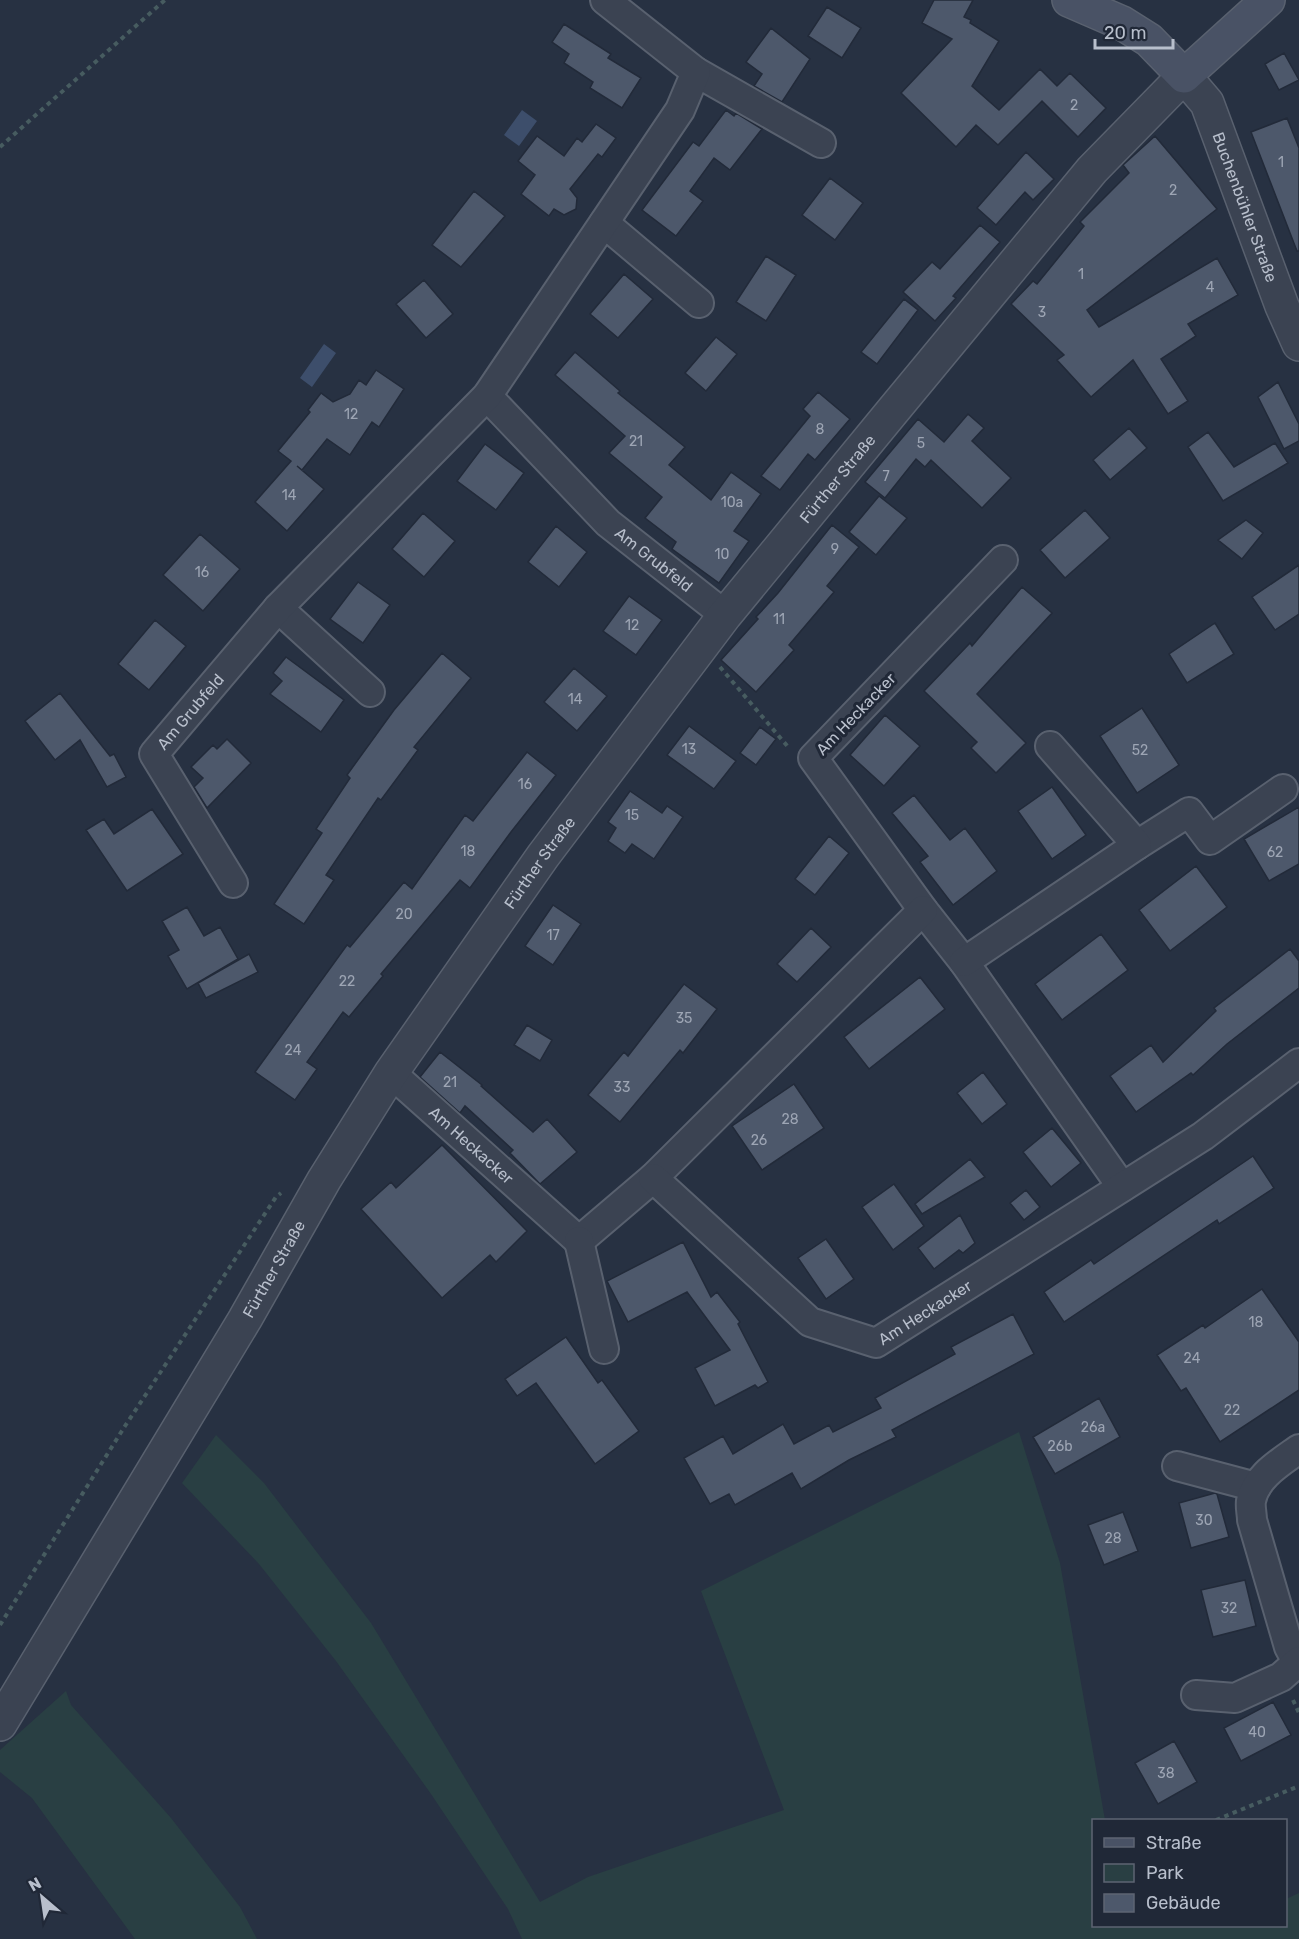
<svg xmlns="http://www.w3.org/2000/svg" width="1299" height="1939" viewBox="0 0 1299 1939" font-family="Rubik,sans-serif">
<rect width="100%" height="100%" fill="#273142"/>
<path fill="#293f43" d="M 1019,1432 L 1060,1563 L 1105,1820 L 1094,1820 L 1094,1926 L 1286,1926 L 1286,1899 L 1299,1893 L 1299,1939 L 522,1939 L 508,1909 L 431,1794 L 336,1661 L 259,1564 L 182,1483 L 216,1435 L 264,1483 L 371,1623 L 540,1902 L 588,1877 L 784,1810 L 701,1591 Z
M 66,1691 L 71,1705 L 171,1818 L 240,1907 L 257,1939 L 135,1939 L 32,1798 L 0,1772 L 0,1750 Z"/>
<path fill="#3d4e6b" d="M 522,110 L 537,121 L 519,146 L 504,135 Z
M 324,344 L 336,353 L 312,387 L 300,378 Z"/>
<path fill="#4d586b" stroke="#222a39" stroke-width="1.5" d="M 934,0 L 973,0 L 964,17 L 971,20 L 970,23 L 999,41 L 972,86 L 999,110 L 1040,69 L 1057,86 L 1070,73 L 1106,108 L 1078,137 L 1042,101 L 998,145 L 976,125 L 956,147 L 901,93 L 952,39 L 922,23 Z
M 827,7 L 861,28 L 842,58 L 808,36 Z
M 564,24 L 611,54 L 608,58 L 641,78 L 622,108 L 590,88 L 593,82 L 564,63 L 569,54 L 552,42 Z
M 771,28 L 810,59 L 782,102 L 754,86 L 762,74 L 746,62 Z
M 1284,53 L 1299,80 L 1279,90 L 1265,64 Z
M 726,110 L 734,116 L 736,113 L 762,129 L 730,170 L 714,158 L 690,191 L 703,201 L 676,236 L 642,210 L 693,142 L 699,146 Z
M 1287,118 L 1299,148 L 1299,251 L 1297,251 L 1251,132 Z
M 596,124 L 616,138 L 602,157 L 598,154 L 570,189 L 577,198 L 576,209 L 564,215 L 554,209 L 549,216 L 521,194 L 535,175 L 518,161 L 537,136 L 564,156 L 577,138 L 582,142 Z
M 1155,136 L 1217,209 L 1087,310 L 1099,327 L 1217,258 L 1238,295 L 1188,324 L 1196,336 L 1161,359 L 1188,401 L 1168,414 L 1133,360 L 1091,397 L 1057,360 L 1064,355 L 1011,304 L 1033,281 L 1037,284 L 1084,226 L 1080,222 L 1129,173 L 1123,165 Z
M 1026,152 L 1054,179 L 1033,200 L 1025,192 L 996,225 L 977,208 Z
M 830,178 L 863,203 L 835,240 L 802,215 Z
M 474,191 L 505,216 L 461,267 L 432,245 Z
M 980,225 L 1000,242 L 953,296 L 956,298 L 935,321 L 903,292 L 932,262 L 940,269 Z
M 766,256 L 796,275 L 766,321 L 736,302 Z
M 624,274 L 653,299 L 618,338 L 590,314 Z
M 424,280 L 453,314 L 426,338 L 396,304 Z
M 904,299 L 918,310 L 877,364 L 861,352 Z
M 716,337 L 737,354 L 706,391 L 685,373 Z
M 575,352 L 620,391 L 618,393 L 685,447 L 669,465 L 711,500 L 731,472 L 761,494 L 734,531 L 749,541 L 719,583 L 672,549 L 676,542 L 645,518 L 662,497 L 609,453 L 625,436 L 555,375 Z
M 376,370 L 404,389 L 379,427 L 372,422 L 350,455 L 327,439 L 302,470 L 297,466 L 324,489 L 287,531 L 255,502 L 291,461 L 278,451 L 310,412 L 308,410 L 321,393 L 333,402 L 350,394 L 359,380 L 366,385 Z
M 1278,382 L 1299,424 L 1299,441 L 1284,449 L 1258,397 Z
M 818,392 L 850,419 L 815,460 L 808,454 L 780,490 L 761,476 L 810,416 L 803,409 Z
M 968,414 L 984,428 L 972,441 L 1011,478 L 982,508 L 931,460 L 925,467 L 916,459 L 885,498 L 865,482 L 918,419 L 944,442 Z
M 1129,428 L 1147,448 L 1110,480 L 1093,460 Z
M 1208,432 L 1234,467 L 1275,443 L 1288,463 L 1223,501 L 1188,447 Z
M 485,444 L 524,473 L 496,510 L 457,481 Z
M 879,496 L 907,518 L 876,555 L 849,532 Z
M 1085,510 L 1110,538 L 1065,578 L 1040,550 Z
M 423,513 L 455,541 L 424,577 L 392,549 Z
M 1246,520 L 1263,533 L 1242,559 L 1218,540 Z
M 832,525 L 859,547 L 827,586 L 834,592 L 789,645 L 794,650 L 756,692 L 721,660 L 758,619 L 756,617 L 778,593 Z
M 556,526 L 587,552 L 559,587 L 528,562 Z
M 200,534 L 240,569 L 203,611 L 163,575 Z
M 1299,565 L 1299,614 L 1275,630 L 1252,597 Z
M 358,582 L 390,605 L 363,643 L 330,619 Z
M 1022,587 L 1052,613 L 977,694 L 1026,743 L 996,773 L 971,748 L 977,742 L 924,691 L 970,643 L 972,646 Z
M 629,596 L 662,620 L 636,655 L 603,631 Z
M 155,620 L 186,646 L 149,690 L 118,664 Z
M 1215,623 L 1234,654 L 1187,683 L 1169,654 Z
M 442,653 L 471,678 L 414,747 L 418,750 L 381,800 L 378,798 L 326,875 L 334,880 L 304,924 L 274,904 L 322,833 L 316,829 L 350,778 L 347,775 L 394,710 Z
M 286,657 L 344,700 L 321,732 L 270,694 L 282,681 L 273,673 Z
M 574,668 L 607,696 L 577,731 L 544,702 Z
M 60,693 L 110,756 L 114,754 L 126,777 L 107,787 L 80,740 L 55,760 L 25,721 Z
M 1142,708 L 1179,765 L 1137,793 L 1100,736 Z
M 885,715 L 920,746 L 884,786 L 850,755 Z
M 689,726 L 736,761 L 714,789 L 667,755 Z
M 760,727 L 776,739 L 756,765 L 740,753 Z
M 227,739 L 251,763 L 207,808 L 194,787 L 203,778 L 191,767 L 213,745 L 217,749 Z
M 527,752 L 556,775 L 511,832 L 470,888 L 460,880 L 381,974 L 383,976 L 349,1017 L 343,1012 L 307,1062 L 317,1069 L 295,1100 L 255,1072 L 347,945 L 350,947 L 404,882 L 412,889 L 465,815 L 473,821 Z
M 1052,787 L 1086,835 L 1052,859 L 1018,811 Z
M 630,791 L 662,813 L 667,806 L 683,817 L 654,859 L 632,844 L 625,853 L 608,841 L 616,828 L 608,822 Z
M 914,795 L 950,840 L 965,828 L 997,871 L 953,905 L 920,862 L 928,856 L 892,813 Z
M 1299,807 L 1299,864 L 1269,881 L 1244,839 Z
M 152,809 L 183,854 L 127,891 L 86,830 L 104,819 L 114,834 Z
M 829,836 L 849,853 L 815,895 L 795,879 Z
M 1196,866 L 1227,907 L 1170,951 L 1139,910 Z
M 553,905 L 581,924 L 553,965 L 525,946 Z
M 187,907 L 204,936 L 220,927 L 238,959 L 187,989 L 168,956 L 179,950 L 162,921 Z
M 811,928 L 831,947 L 797,982 L 777,964 Z
M 1101,934 L 1128,970 L 1062,1020 L 1035,984 Z
M 1290,949 L 1299,961 L 1299,988 L 1227,1044 L 1193,1075 L 1191,1073 L 1136,1112 L 1110,1076 L 1151,1045 L 1163,1062 L 1216,1011 L 1214,1008 Z
M 249,954 L 258,972 L 206,998 L 198,983 Z
M 920,977 L 945,1009 L 869,1069 L 844,1037 Z
M 684,984 L 717,1009 L 683,1053 L 680,1050 L 620,1122 L 588,1095 L 624,1052 L 628,1056 Z
M 527,1025 L 552,1040 L 540,1061 L 514,1045 Z
M 440,1052 L 482,1085 L 481,1086 L 533,1132 L 547,1119 L 577,1152 L 540,1184 L 510,1153 L 513,1150 L 465,1106 L 460,1113 L 420,1077 Z
M 983,1072 L 1007,1104 L 982,1124 L 957,1093 Z
M 794,1084 L 824,1128 L 762,1170 L 732,1126 Z
M 1052,1128 L 1081,1163 L 1051,1187 L 1023,1152 Z
M 442,1145 L 527,1231 L 496,1262 L 490,1255 L 442,1298 L 361,1209 L 391,1182 L 396,1188 Z
M 1253,1156 L 1274,1188 L 1219,1224 L 1217,1220 L 1064,1322 L 1044,1292 L 1091,1260 L 1094,1264 Z
M 970,1159 L 985,1177 L 922,1214 L 915,1204 Z
M 894,1184 L 924,1226 L 893,1250 L 862,1207 Z
M 1026,1190 L 1040,1207 L 1024,1220 L 1010,1203 Z
M 960,1215 L 975,1243 L 963,1253 L 959,1250 L 934,1269 L 918,1248 Z
M 826,1239 L 854,1279 L 826,1299 L 798,1258 Z
M 683,1242 L 711,1297 L 717,1292 L 740,1322 L 738,1324 L 768,1382 L 758,1388 L 755,1385 L 715,1406 L 695,1368 L 730,1350 L 687,1292 L 628,1322 L 607,1281 Z
M 1262,1289 L 1299,1342 L 1299,1390 L 1220,1442 L 1186,1388 L 1181,1391 L 1157,1355 L 1203,1325 L 1205,1328 Z
M 1013,1314 L 1034,1354 L 892,1430 L 896,1437 L 849,1460 L 801,1489 L 792,1473 L 735,1505 L 729,1494 L 710,1504 L 684,1458 L 723,1436 L 733,1454 L 783,1424 L 794,1444 L 829,1425 L 833,1432 L 881,1408 L 875,1398 L 955,1354 L 951,1347 Z
M 566,1337 L 598,1383 L 602,1380 L 639,1431 L 595,1464 L 536,1383 L 517,1396 L 505,1379 Z
M 1099,1398 L 1120,1437 L 1055,1474 L 1033,1437 Z
M 1215,1493 L 1217,1494 L 1229,1537 L 1191,1548 L 1179,1503 Z
M 1123,1512 L 1138,1551 L 1104,1565 L 1088,1525 Z
M 1245,1580 L 1256,1626 L 1213,1637 L 1201,1590 Z
M 1273,1702 L 1291,1735 L 1241,1761 L 1224,1728 Z
M 1174,1741 L 1197,1782 L 1158,1804 L 1135,1763 Z"/>
<g fill="none" stroke-linecap="round" stroke-linejoin="round">
<defs>
<g id="minor">
<path d="M 696,72 L 821,143"/>
<path d="M 604,223 L 699,303"/>
<path id="s1" d="M 487,396 L 608,523 L 725,615"/>
<path d="M 1003,560 L 813,758 L 923,910 L 964,962 L 1122,1187"/>
<path d="M 278,608 L 370,692"/>
<path d="M 1137,845 L 1189,812 L 1210,840 L 1283,789"/>
<path id="s2" d="M 233,883 L 154,754 L 278,608 L 487,396 L 680,110 L 696,72 L 605,0"/>
<path d="M 964,962 L 1137,845 L 1050,746"/>
<path id="s3" d="M 391,1073 L 579,1241 L 653,1178 L 923,910"/>
<path id="s4" d="M 653,1178 L 810,1322 L 876,1343 L 1203,1136 L 1299,1063"/>
<path d="M 579,1241 L 604,1349"/>
<path d="M 1177,1466 L 1256,1487"/>
<path d="M 1297,1662 L 1289,1647 L 1252,1520 C 1252,1514 1250,1507 1251,1501 C 1255,1477 1281,1462 1299,1449"/>
<path d="M 1196,1695 L 1235,1698 L 1281,1677 L 1299,1661"/>
</g>
<g id="tertiary">
<path id="s5" d="M 0,1724 L 245,1319 L 324,1180 L 391,1073 L 543,856 L 725,615 L 891,413 L 1092,170 L 1184,76 L 1207,103 L 1282,306 L 1299,344"/>
</g>
<path id="secondary" d="M 1069,0 L 1122,23 L 1149,40 L 1184,76 L 1268,0"/>
</defs>
<use href="#minor" stroke="#59616f" stroke-width="32"/>
<use href="#tertiary" stroke="#59616f" stroke-width="36"/>
<use href="#secondary" stroke="#59616f" stroke-width="36"/>
<path stroke="#475c60" stroke-width="4" stroke-dasharray="4.5 4.5" stroke-linecap="butt" d="M 0,147 L 165,0
M 720,667 L 789,748
M 0,1625 L 125,1426 L 276,1197 L 281,1193
M 1293,1700 L 1299,1713
M 1216,1820 L 1299,1786"/>
<use href="#minor" stroke="#3b4352" stroke-width="28"/>
<use href="#tertiary" stroke="#3b4352" stroke-width="33"/>
<use href="#secondary" stroke="#495265" stroke-width="33"/>
</g>
<g text-anchor="middle" dominant-baseline="central" stroke-width="6" stroke-linejoin="round" paint-order="stroke">
<g font-size="14" fill="#9da5b4">
<text x="1074" y="105">2</text>
<text x="1281" y="162">1</text>
<text x="1173" y="190">2</text>
<text x="1081" y="274">1</text>
<text x="1210" y="287">4</text>
<text x="1042" y="312">3</text>
<text x="351" y="414">12</text>
<text x="820" y="429">8</text>
<text x="636" y="441">21</text>
<text x="921" y="443">5</text>
<text x="886" y="476">7</text>
<text x="289" y="495">14</text>
<text x="732" y="502">10a</text>
<text x="835" y="549">9</text>
<text x="722" y="554">10</text>
<text x="202" y="572">16</text>
<text x="779" y="619">11</text>
<text x="632" y="625">12</text>
<text x="575" y="699">14</text>
<text x="689" y="749">13</text>
<text x="1140" y="750">52</text>
<text x="525" y="784">16</text>
<text x="632" y="815">15</text>
<text x="468" y="851">18</text>
<text x="1275" y="852">62</text>
<text x="404" y="914">20</text>
<text x="553" y="935">17</text>
<text x="347" y="981">22</text>
<text x="684" y="1018">35</text>
<text x="293" y="1050">24</text>
<text x="450" y="1082">21</text>
<text x="622" y="1087">33</text>
<text x="790" y="1119">28</text>
<text x="759" y="1140">26</text>
<text x="1256" y="1322">18</text>
<text x="1192" y="1358">24</text>
<text x="1232" y="1410">22</text>
<text x="1093" y="1427">26a</text>
<text x="1060" y="1446">26b</text>
<text x="1204" y="1520">30</text>
<text x="1113" y="1538">28</text>
<text x="1229" y="1608">32</text>
<text x="1257" y="1732">40</text>
<text x="1166" y="1773">38</text>
</g>
<g font-size="16" fill="#b8bfcc" stroke="#202837">
<text stroke="none"><textPath href="#s5" startOffset="2181">Buchenbühler Straße</textPath></text>
<text stroke="none"><textPath href="#s5" startOffset="1503">Fürther Straße</textPath></text>
<text stroke="none"><textPath href="#s1" startOffset="234">Am Grubfeld</textPath></text>
<text stroke="none"><textPath href="#s2" startOffset="207">Am Grubfeld</textPath></text>
<text transform="translate(856 714) rotate(-46)">Am Heckacker</text>
<text stroke="none"><textPath href="#s5" startOffset="1017">Fürther Straße</textPath></text>
<text stroke="none"><textPath href="#s3" startOffset="108">Am Heckacker</textPath></text>
<text stroke="none"><textPath href="#s5" startOffset="531">Fürther Straße</textPath></text>
<text stroke="none"><textPath href="#s4" startOffset="340">Am Heckacker</textPath></text>
</g>
</g>
<rect x="1092" y="1819" width="195" height="108" fill="#202837" stroke="#5d6473" stroke-width="1.5"/>
<rect x="1104" y="1838" width="30" height="9" fill="#495265" stroke="#5d6473" stroke-width="1.5"/>
<text x="1146" y="1849" font-size="18" fill="#b8bfcc">Straße</text>
<rect x="1104" y="1864" width="30" height="18" fill="#293f43" stroke="#5d6473" stroke-width="1.5"/>
<text x="1146" y="1879" font-size="18" fill="#b8bfcc">Park</text>
<rect x="1104" y="1894" width="30" height="18" fill="#4d586b" stroke="#5d6473" stroke-width="1.5"/>
<text x="1146" y="1909" font-size="18" fill="#b8bfcc">Gebäude</text>
<g transform="translate(42 1897) rotate(331)" stroke="#202837" stroke-width="4.5" paint-order="stroke">
<path d="M0-4.5L10 22L0 15L-10 22Z" fill="#b8bfcc"/>
<text y="-9" font-size="16" font-weight="bold" text-anchor="middle" fill="#b8bfcc">N</text>
</g>
<path d="M1095 39v9h78v-9" fill="none" stroke="#b8bfcc" stroke-width="3"/>
<text x="1104" y="39" font-size="18" fill="#b8bfcc" stroke="#202837" stroke-width="4.5" paint-order="stroke">20 m</text>
</svg>
